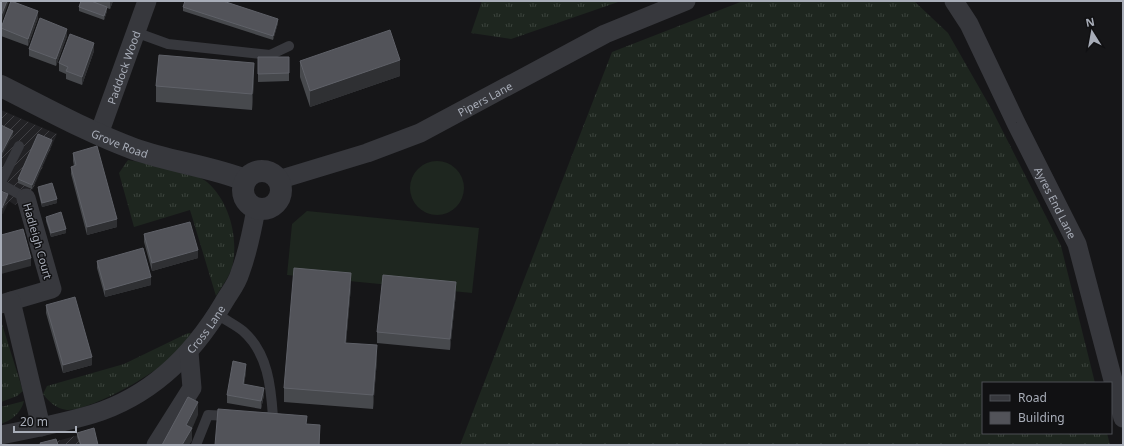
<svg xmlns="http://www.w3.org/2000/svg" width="1124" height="446" viewBox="0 0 1124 446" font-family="'Noto Sans',sans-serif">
<defs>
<pattern id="industrial-furrows" width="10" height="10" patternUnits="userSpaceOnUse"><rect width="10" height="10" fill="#222225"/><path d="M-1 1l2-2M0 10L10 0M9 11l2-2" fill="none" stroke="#3f3f43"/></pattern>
<pattern id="grass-tufts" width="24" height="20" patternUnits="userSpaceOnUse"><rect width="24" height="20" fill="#1e261f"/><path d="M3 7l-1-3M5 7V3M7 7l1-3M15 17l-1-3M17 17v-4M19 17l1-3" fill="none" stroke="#3c433d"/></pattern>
</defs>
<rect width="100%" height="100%" fill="#161618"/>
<path fill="url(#industrial-furrows)" d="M 1,110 L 57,134 L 33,189 L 15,205 L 9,201 L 3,214 L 1,213 Z
M 93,431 L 97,445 L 43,445 Z"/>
<path fill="url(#grass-tufts)" d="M 482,1 L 621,1 L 511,39 L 471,33 Z
M 743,1 L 914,1 L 948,33 L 992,110 L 1061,246 L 1095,383 L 983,383 L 983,433 L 1107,433 L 1110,445 L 460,445 L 612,52 Z
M 128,160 C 148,164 192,170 207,182 C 229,201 238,236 233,263 C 231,275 222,286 216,296 L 190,210 L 134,227 L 119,173 Z
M 1,321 L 23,391 L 17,396 L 1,402 Z
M 188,333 L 191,333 C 186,359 94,411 67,410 C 57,409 49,402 43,394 L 47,386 L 124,364 Z
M 24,401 C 21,413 12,420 1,424 L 1,407 Z"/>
<path fill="#1e261f" d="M410 188a27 27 0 1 1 54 0a27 27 0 1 1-54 0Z
M 307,211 L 479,228 L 472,293 L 287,275 L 292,224 Z"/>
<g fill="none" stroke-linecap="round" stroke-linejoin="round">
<path stroke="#37383d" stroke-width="10" d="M 135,32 L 168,44 L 270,55 L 289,46
M 1,182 L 19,146
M 1,184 L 26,198
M 217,314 C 225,320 236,325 243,331 C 268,353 271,387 273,417 L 264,417
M 196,445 L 208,415 L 230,416"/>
<g stroke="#37383d" stroke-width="19">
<path id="s1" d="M 954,1 L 969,24 L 1016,123 L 1077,244 L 1123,418"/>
<path id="s2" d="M 99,134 L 147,1"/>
<path id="s3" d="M 278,180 L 367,153 L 420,133 L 605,34 L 686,1"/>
<path d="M 11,301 L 52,289 L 26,198"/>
<path d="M 1,304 L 11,301 L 41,427"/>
<path id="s4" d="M 1,435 C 32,429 63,423 93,414 C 151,396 194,353 224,302 C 229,293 237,284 240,273 C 248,252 252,231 256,209"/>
<path d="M 156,445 L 192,388 L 189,352"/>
</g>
<g stroke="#37383d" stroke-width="22">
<path id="s5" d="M 1,86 C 45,108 88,132 134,149 C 170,162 209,166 245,180"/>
<circle cx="262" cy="190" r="19"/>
</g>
</g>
<path fill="#47494d" d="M 81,1 L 113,1 L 110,9 L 107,8 L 107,11 L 104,20 L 79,11 L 79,7 Z
M 183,7 L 278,23 L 273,40 L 183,11 Z
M 38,18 L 28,46 L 1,36 L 1,27 Z
M 67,36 L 56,66 L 29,56 L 29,49 Z
M 94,51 L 82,85 L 66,79 L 66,74 L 59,71 L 59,63 Z
M 258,57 L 289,57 L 289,81 L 258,82 Z
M 300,61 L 400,76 L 310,107 L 300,77 Z
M 254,80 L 252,110 L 156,102 L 156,86 Z
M 52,144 L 32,189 L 18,183 L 18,179 Z
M 73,153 L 117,227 L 87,235 L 71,174 L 71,167 L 74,166 L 73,161 Z
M 38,187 L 57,203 L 42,207 L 38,191 Z
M 46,217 L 66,233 L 51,237 L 46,221 Z
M 144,234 L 198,258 L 152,271 L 144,242 Z
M 97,261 L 151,285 L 105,297 L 97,268 Z
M 351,286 L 346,343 L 377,359 L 373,409 L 284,402 L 284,388 Z
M 456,293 L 450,350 L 377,343 L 377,332 Z
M 46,305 L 92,365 L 63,373 L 46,313 Z
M 246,372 L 244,384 L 264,395 L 261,409 L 227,403 L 227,395 Z
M 77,433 L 98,445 L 80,445 L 77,437 Z"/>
<path fill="#2f3033" d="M 7,1 L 9,1 L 1,24 L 1,16 Z
M 110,1 L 113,1 L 110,9 Z
M 107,7 L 107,11 L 104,20 L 104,16 Z
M 38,11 L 38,18 L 28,46 L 28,39 Z
M 278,19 L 278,23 L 273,40 L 273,36 Z
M 67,29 L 67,36 L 56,66 L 56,59 Z
M 94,43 L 94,51 L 82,85 L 82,77 Z
M 400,60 L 400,76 L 310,107 L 310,91 Z
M 254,63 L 254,80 L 252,110 L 252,94 Z
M 13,131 L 13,135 L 1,158 L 1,154 Z
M 52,140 L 52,144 L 32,189 L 32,185 Z
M 8,194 L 8,198 L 2,212 L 2,208 Z
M 57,199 L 57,203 L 42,207 L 42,203 Z
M 117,219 L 117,227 L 87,235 L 87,227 Z
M 66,229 L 66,233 L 51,237 L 51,233 Z
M 198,250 L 198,258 L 152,271 L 152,263 Z
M 31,258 L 31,266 L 1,274 L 1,266 Z
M 351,273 L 351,286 L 345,356 L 345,343 Z
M 151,277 L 151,285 L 105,297 L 105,290 Z
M 456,282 L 456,293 L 450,350 L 450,339 Z
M 377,345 L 377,359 L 373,409 L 373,395 Z
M 92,357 L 92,365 L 63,373 L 63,365 Z
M 246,364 L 246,372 L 243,391 L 243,384 Z
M 264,388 L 264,395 L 261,409 L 261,401 Z
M 198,402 L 198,415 L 192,429 L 192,441 L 189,445 L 182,445 L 186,425 Z
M 320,425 L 320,445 L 319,445 Z"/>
<path fill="#525359" stroke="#5f6168" d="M 1,1 L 7,1 L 1,16 Z
M 11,1 L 38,11 L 28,39 L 1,28 Z
M 81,1 L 91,1 L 107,7 L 104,16 L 79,7 Z
M 185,1 L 223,1 L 278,19 L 273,36 L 183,7 Z
M 40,18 L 67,29 L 56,59 L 29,49 Z
M 390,30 L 400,60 L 310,91 L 300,61 Z
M 70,34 L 94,43 L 82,77 L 66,71 L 68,67 L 59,63 Z
M 159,55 L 254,63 L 252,94 L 156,86 Z
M 258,57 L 289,57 L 289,73 L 258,74 Z
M 1,125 L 13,131 L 1,154 Z
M 38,134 L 52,140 L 32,185 L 18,179 Z
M 97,146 L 117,219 L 87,227 L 71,167 L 76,165 L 73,153 Z
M 52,183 L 57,199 L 42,203 L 38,187 Z
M 1,191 L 8,194 L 2,208 L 1,208 Z
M 61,212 L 66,229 L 51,233 L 46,217 Z
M 190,222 L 198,250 L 152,263 L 144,234 Z
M 23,229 L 31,258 L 1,266 L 1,235 Z
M 143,248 L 151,277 L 105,290 L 97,261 Z
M 294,268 L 351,273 L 345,343 L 377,345 L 373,395 L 284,388 Z
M 383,275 L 456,282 L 450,339 L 377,332 Z
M 75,297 L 92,357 L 63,365 L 46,305 Z
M 233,361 L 246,364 L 243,384 L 264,388 L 261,401 L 227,395 Z
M 188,397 L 198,402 L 186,425 L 192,428 L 182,445 L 162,445 Z
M 218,409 L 307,416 L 306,424 L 320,425 L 319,445 L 215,445 Z
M 94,428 L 98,445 L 81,445 L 77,433 Z
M 56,439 L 58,445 L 41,445 L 40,443 Z"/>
<g text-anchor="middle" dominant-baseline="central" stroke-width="3" stroke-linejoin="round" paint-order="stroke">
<g font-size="11" fill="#a8adb8" stroke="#111113">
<text stroke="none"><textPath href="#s2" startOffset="71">Paddock Wood</textPath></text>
<text stroke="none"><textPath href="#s3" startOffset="223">Pipers Lane</textPath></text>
<text stroke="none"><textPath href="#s5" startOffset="132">Grove Road</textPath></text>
<text stroke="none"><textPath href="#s1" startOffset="226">Ayres End Lane</textPath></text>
<text transform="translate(38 241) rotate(74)">Hadleigh Court</text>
<text stroke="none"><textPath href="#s4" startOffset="238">Cross Lane</textPath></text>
</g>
</g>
<rect width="1124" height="446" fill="none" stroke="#a8adb8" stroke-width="4"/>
<rect x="982" y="382" width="130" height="52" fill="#111113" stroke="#4d4f55"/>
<rect x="990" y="395" width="20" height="6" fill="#37383d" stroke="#4d4f55"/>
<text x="1018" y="402" font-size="12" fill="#a8adb8">Road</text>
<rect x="990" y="412" width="20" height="12" fill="#525359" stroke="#4d4f55"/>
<text x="1018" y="422" font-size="12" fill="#a8adb8">Building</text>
<g transform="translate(1092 32) rotate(349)" stroke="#111113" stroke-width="3" paint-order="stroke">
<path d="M0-3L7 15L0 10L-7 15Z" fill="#a8adb8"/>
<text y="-6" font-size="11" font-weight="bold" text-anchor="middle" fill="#a8adb8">N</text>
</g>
<path d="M14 426v6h62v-6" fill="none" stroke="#a8adb8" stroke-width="2"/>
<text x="20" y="426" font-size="12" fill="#a8adb8" stroke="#111113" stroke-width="3" paint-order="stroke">20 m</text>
</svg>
